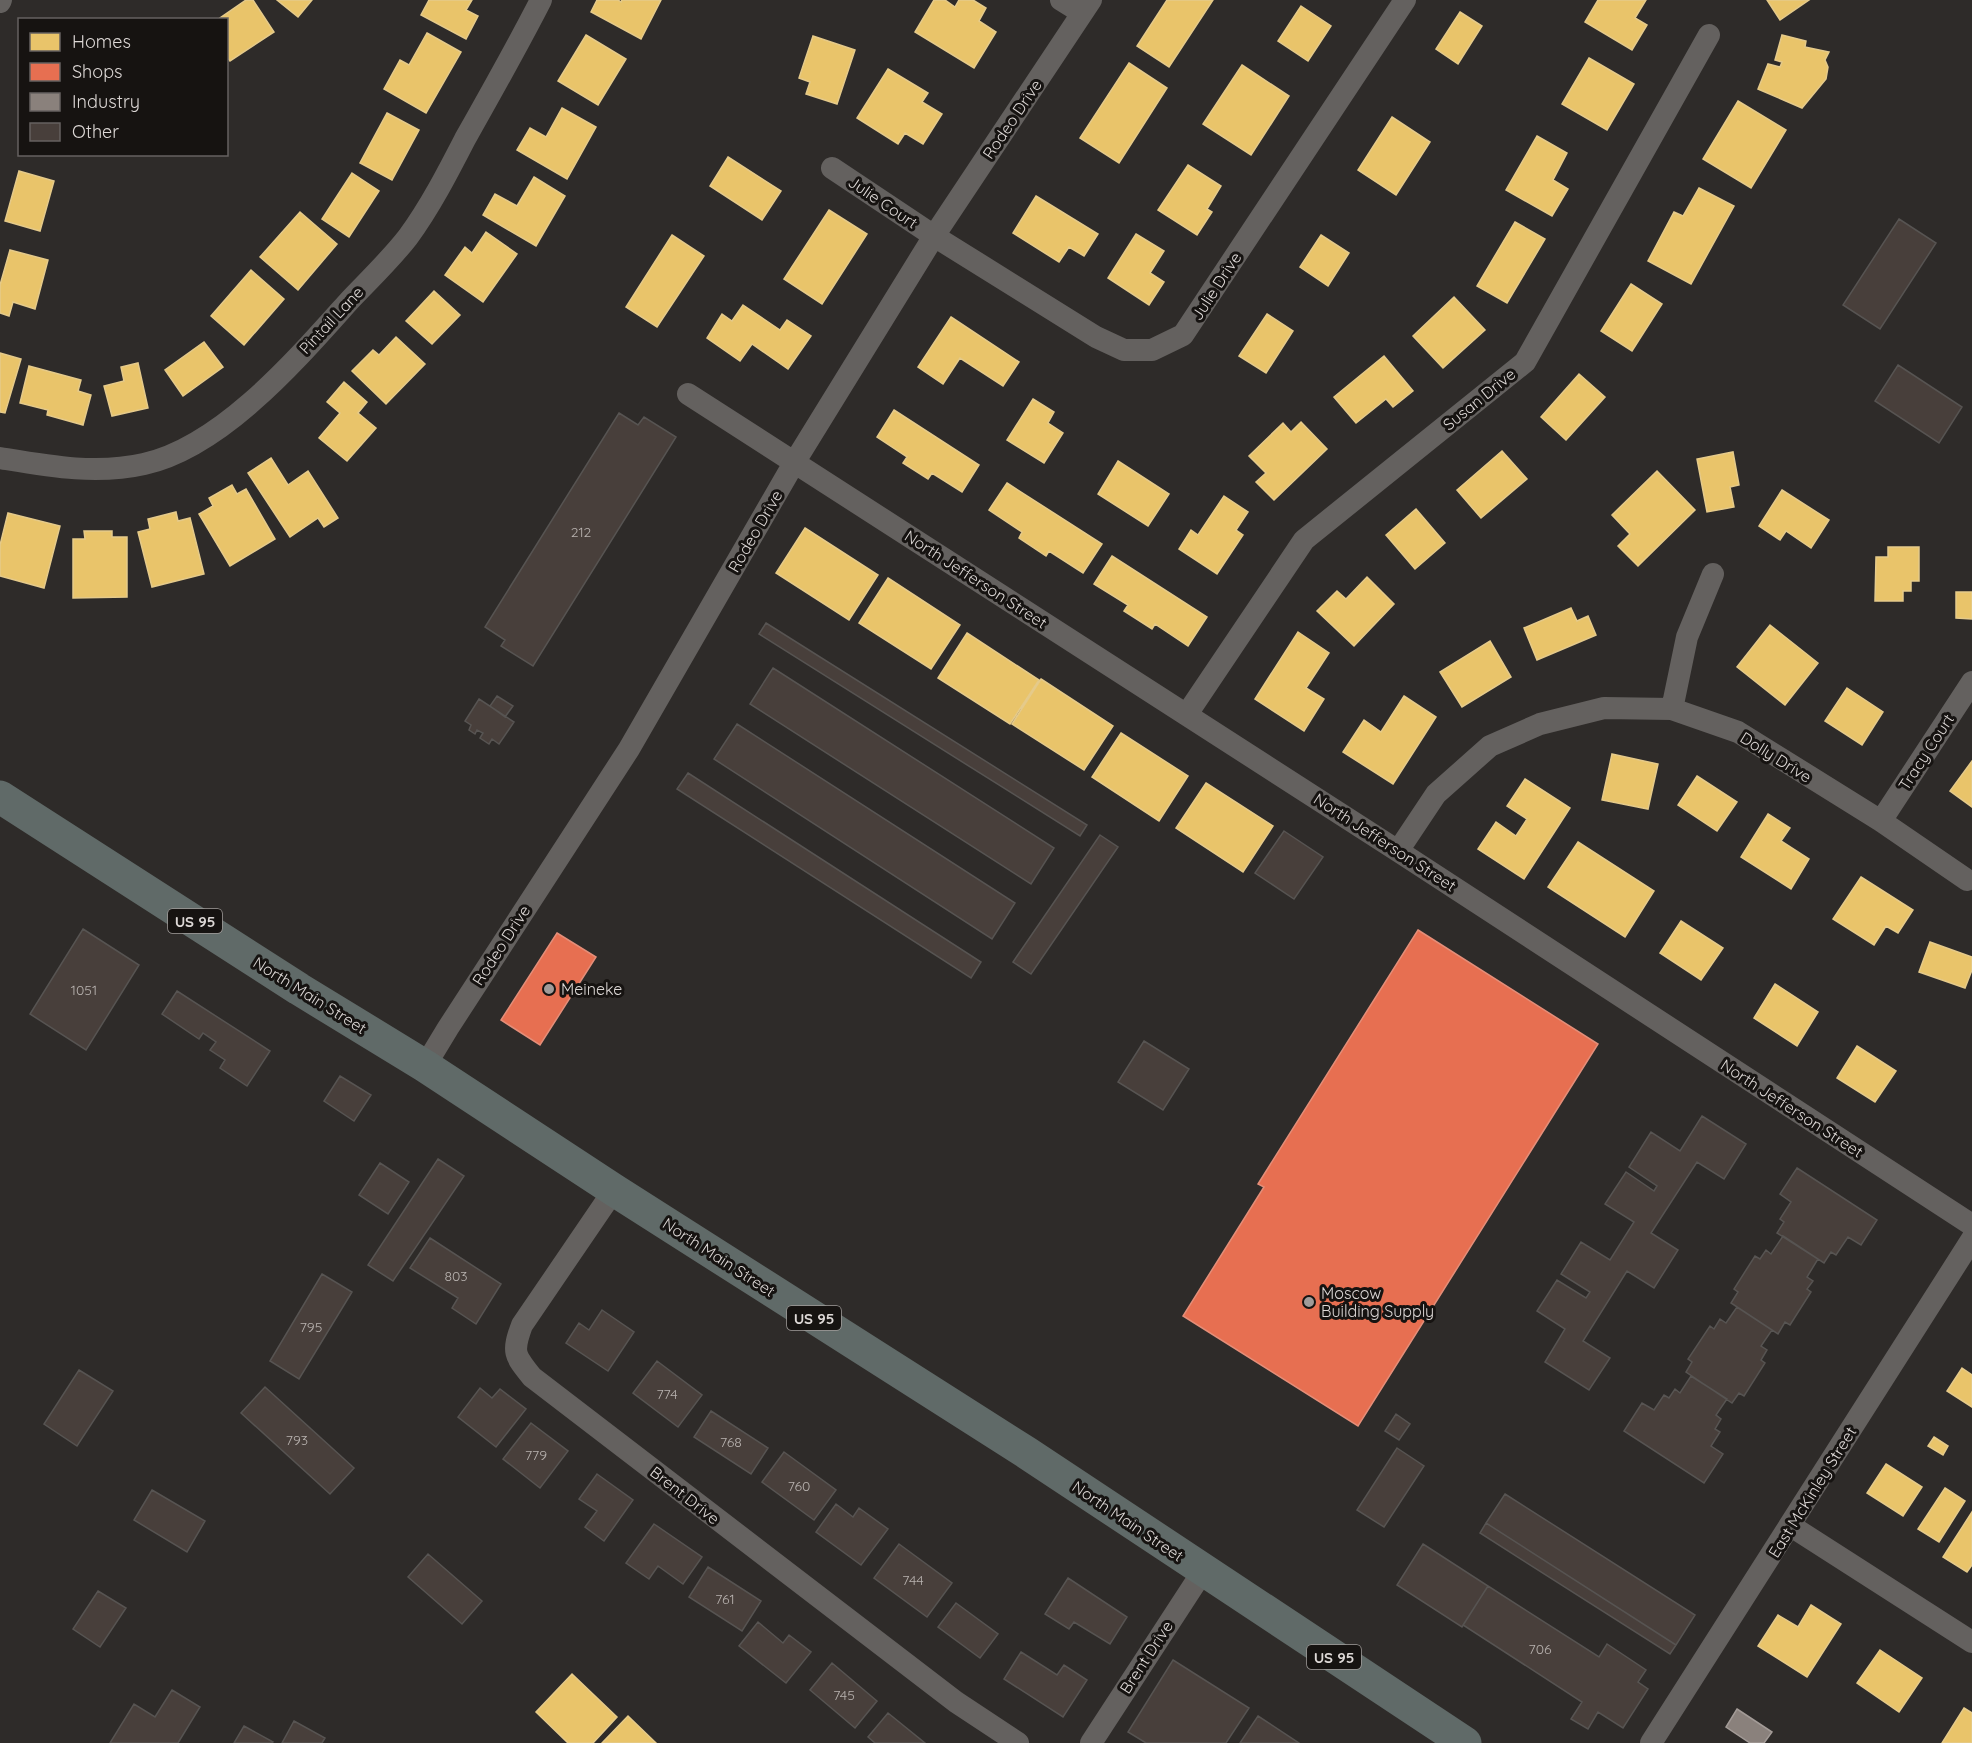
<svg xmlns="http://www.w3.org/2000/svg" width="1972" height="1743" viewBox="0 0 1972 1743" font-family="Quicksand,sans-serif">
<rect width="100%" height="100%" fill="#2e2b29"/>
<path fill="#e9c46a" stroke="#e5ca8a" stroke-width="1.5" d="M 246,0 L 253,0 L 274,32 L 230,61 L 226,56 L 226,20 L 217,20 Z
M 277,0 L 312,0 L 298,17 Z
M 429,0 L 472,0 L 466,10 L 478,16 L 466,39 L 421,15 Z
M 597,0 L 618,0 L 621,2 L 622,0 L 661,0 L 641,39 L 591,12 Z
M 934,0 L 945,0 L 955,7 L 959,0 L 973,0 L 986,8 L 979,21 L 996,32 L 974,68 L 915,32 Z
M 1167,0 L 1213,0 L 1169,67 L 1137,46 Z
M 1598,0 L 1646,0 L 1635,18 L 1647,25 L 1632,50 L 1585,22 Z
M 1767,0 L 1809,0 L 1780,20 Z
M 1301,6 L 1331,26 L 1308,61 L 1278,41 Z
M 1460,12 L 1482,26 L 1458,64 L 1436,49 Z
M 427,33 L 461,52 L 426,113 L 384,89 L 400,60 L 409,65 Z
M 586,35 L 626,59 L 598,105 L 558,81 Z
M 1782,35 L 1806,41 L 1805,47 L 1829,52 L 1825,60 L 1828,67 L 1826,79 L 1802,108 L 1758,89 L 1768,64 L 1780,67 L 1782,62 L 1775,60 Z
M 813,36 L 855,50 L 837,104 L 806,94 L 810,82 L 799,78 Z
M 1589,58 L 1634,84 L 1607,130 L 1562,104 Z
M 1129,63 L 1167,88 L 1119,163 L 1080,138 Z
M 1242,65 L 1289,96 L 1251,155 L 1203,124 Z
M 888,69 L 928,93 L 922,102 L 942,114 L 923,144 L 905,133 L 898,144 L 857,118 Z
M 1738,101 L 1786,130 L 1751,188 L 1703,159 Z
M 562,108 L 596,127 L 567,179 L 517,150 L 530,128 L 546,137 Z
M 387,113 L 419,130 L 392,180 L 360,163 Z
M 1392,117 L 1430,142 L 1396,195 L 1358,170 Z
M 1537,136 L 1567,153 L 1553,180 L 1568,189 L 1552,216 L 1506,190 Z
M 728,157 L 781,191 L 762,220 L 710,186 Z
M 1188,165 L 1221,186 L 1207,209 L 1212,212 L 1197,235 L 1158,210 Z
M 19,171 L 54,181 L 40,231 L 5,221 Z
M 352,173 L 379,191 L 349,237 L 322,219 Z
M 534,177 L 565,196 L 536,246 L 483,215 L 495,194 L 517,206 Z
M 1699,188 L 1734,206 L 1691,284 L 1648,261 L 1674,212 L 1683,216 Z
M 1036,196 L 1098,234 L 1084,256 L 1069,247 L 1059,262 L 1013,233 Z
M 829,210 L 867,234 L 822,304 L 784,279 Z
M 300,212 L 337,244 L 298,290 L 260,257 Z
M 1515,222 L 1545,239 L 1507,303 L 1477,286 Z
M 486,232 L 517,254 L 483,302 L 445,275 L 465,247 L 472,253 Z
M 1136,234 L 1164,251 L 1150,273 L 1164,282 L 1149,305 L 1108,278 Z
M 672,235 L 704,256 L 657,327 L 626,307 Z
M 1321,235 L 1349,253 L 1328,286 L 1300,267 Z
M 10,250 L 48,260 L 35,309 L 13,302 L 9,316 L 0,313 L 0,285 Z
M 251,270 L 284,299 L 244,345 L 211,316 Z
M 1631,284 L 1662,304 L 1632,351 L 1601,331 Z
M 434,291 L 460,315 L 432,344 L 406,321 Z
M 1454,297 L 1485,330 L 1443,368 L 1413,336 Z
M 743,305 L 780,330 L 787,320 L 811,336 L 788,369 L 752,344 L 740,361 L 707,338 L 722,314 L 732,321 Z
M 1267,314 L 1293,331 L 1266,373 L 1239,356 Z
M 951,317 L 1019,362 L 1003,386 L 960,358 L 943,384 L 918,367 Z
M 396,337 L 425,364 L 386,404 L 352,371 L 373,350 L 379,355 Z
M 204,342 L 223,367 L 183,396 L 165,370 Z
M 0,353 L 21,359 L 5,413 L 0,412 Z
M 1384,356 L 1413,391 L 1393,407 L 1386,399 L 1356,423 L 1334,397 Z
M 138,363 L 148,408 L 112,416 L 104,386 L 124,381 L 121,367 Z
M 29,366 L 81,380 L 78,391 L 91,395 L 83,425 L 47,415 L 48,410 L 20,403 Z
M 1579,374 L 1605,397 L 1566,440 L 1541,417 Z
M 344,382 L 367,402 L 358,413 L 376,428 L 347,461 L 319,438 L 340,413 L 327,402 Z
M 1033,399 L 1054,412 L 1048,423 L 1063,433 L 1044,463 L 1007,440 Z
M 894,410 L 979,465 L 962,492 L 932,473 L 928,479 L 903,463 L 907,457 L 877,437 Z
M 1301,422 L 1327,449 L 1274,500 L 1256,482 L 1266,473 L 1249,456 L 1283,423 L 1291,432 Z
M 1502,451 L 1527,479 L 1481,518 L 1457,490 Z
M 1733,452 L 1739,485 L 1730,487 L 1734,507 L 1707,512 L 1697,459 Z
M 271,458 L 288,485 L 308,471 L 338,518 L 324,527 L 318,518 L 290,537 L 248,473 Z
M 1118,461 L 1169,494 L 1148,526 L 1098,494 Z
M 1657,471 L 1695,510 L 1638,566 L 1618,546 L 1630,534 L 1612,515 Z
M 1007,483 L 1102,544 L 1083,573 L 1049,551 L 1046,556 L 1019,538 L 1022,532 L 989,510 Z
M 232,485 L 237,494 L 246,489 L 275,539 L 230,566 L 199,514 L 213,506 L 209,498 Z
M 1782,490 L 1829,520 L 1811,548 L 1786,531 L 1780,540 L 1759,526 Z
M 1224,496 L 1248,512 L 1236,530 L 1243,535 L 1217,574 L 1179,549 L 1191,530 L 1198,535 Z
M 1416,509 L 1445,543 L 1415,569 L 1386,535 Z
M 176,512 L 178,521 L 190,518 L 204,574 L 152,587 L 138,532 L 150,529 L 148,519 Z
M 8,513 L 60,526 L 44,588 L 0,576 L 0,545 Z
M 805,528 L 878,575 L 849,620 L 776,573 Z
M 84,531 L 112,531 L 112,537 L 127,537 L 127,597 L 73,598 L 73,539 L 85,539 Z
M 1888,547 L 1919,547 L 1919,581 L 1911,581 L 1911,591 L 1903,591 L 1903,601 L 1875,601 L 1876,557 L 1888,557 Z
M 1112,556 L 1207,617 L 1188,646 L 1155,624 L 1152,629 L 1124,611 L 1128,605 L 1094,584 Z
M 1367,577 L 1394,604 L 1354,646 L 1317,611 L 1337,591 L 1346,599 Z
M 888,578 L 960,625 L 931,669 L 859,623 Z
M 1956,592 L 1972,592 L 1972,619 L 1956,618 Z
M 1571,608 L 1577,621 L 1588,616 L 1596,635 L 1537,660 L 1524,628 Z
M 1770,625 L 1818,663 L 1785,705 L 1737,667 Z
M 1298,632 L 1329,653 L 1306,688 L 1324,699 L 1304,731 L 1255,699 Z
M 967,633 L 1039,680 L 1010,724 L 938,678 Z
M 1490,641 L 1511,677 L 1462,707 L 1440,672 Z
M 1041,679 L 1113,726 L 1084,770 L 1012,724 Z
M 1847,688 L 1883,712 L 1862,745 L 1825,721 Z
M 1404,696 L 1436,717 L 1393,784 L 1343,752 L 1364,720 L 1381,732 Z
M 1121,733 L 1188,776 L 1159,821 L 1092,777 Z
M 1612,754 L 1658,764 L 1648,809 L 1602,800 Z
M 1972,761 L 1972,807 L 1950,791 Z
M 1697,776 L 1737,802 L 1717,831 L 1678,805 Z
M 1525,779 L 1570,808 L 1524,879 L 1478,849 L 1496,822 L 1516,836 L 1527,819 L 1507,806 Z
M 1206,783 L 1273,826 L 1243,872 L 1176,828 Z
M 1768,814 L 1790,828 L 1781,841 L 1809,859 L 1791,889 L 1741,857 Z
M 1578,842 L 1654,891 L 1625,937 L 1548,887 Z
M 1861,877 L 1913,910 L 1898,933 L 1886,926 L 1874,945 L 1833,919 Z
M 1681,921 L 1723,948 L 1701,980 L 1660,953 Z
M 1930,942 L 1972,957 L 1972,970 L 1965,988 L 1919,972 Z
M 1775,984 L 1818,1012 L 1797,1046 L 1754,1018 Z
M 1857,1046 L 1896,1071 L 1875,1102 L 1837,1078 Z
M 1962,1368 L 1972,1375 L 1972,1407 L 1947,1391 Z
M 1934,1437 L 1948,1446 L 1943,1455 L 1928,1446 Z
M 1886,1464 L 1922,1487 L 1903,1516 L 1867,1493 Z
M 1945,1488 L 1965,1501 L 1939,1542 L 1918,1529 Z
M 1972,1512 L 1972,1565 L 1967,1572 L 1943,1557 Z
M 1811,1605 L 1841,1624 L 1807,1677 L 1758,1646 L 1778,1615 L 1798,1627 Z
M 1880,1650 L 1922,1678 L 1899,1712 L 1857,1683 Z
M 572,1674 L 617,1717 L 593,1743 L 568,1743 L 536,1712 Z
M 1964,1708 L 1972,1713 L 1972,1743 L 1942,1743 Z
M 628,1716 L 656,1743 L 602,1743 Z"/>
<path fill="#e76f51" stroke="#e48e79" stroke-width="1.5" d="M 1418,930 L 1598,1044 L 1358,1426 L 1183,1316 L 1264,1187 L 1258,1184 Z
M 557,933 L 596,957 L 540,1045 L 501,1020 Z"/>
<path fill="#8a817c" stroke="#a39b97" stroke-width="1.5" d="M 1737,1709 L 1772,1732 L 1764,1743 L 1750,1743 L 1726,1727 Z"/>
<path fill="#483f3b" stroke="#575452" stroke-width="1.5" d="M 1899,219 L 1936,243 L 1880,329 L 1843,305 Z
M 1898,365 L 1962,407 L 1939,443 L 1875,401 Z
M 619,413 L 638,425 L 644,417 L 676,437 L 533,666 L 501,646 L 505,640 L 485,627 Z
M 766,623 L 1087,825 L 1080,836 L 759,634 Z
M 773,668 L 1054,848 L 1031,884 L 750,704 Z
M 497,696 L 513,706 L 505,717 L 490,706 Z
M 479,699 L 514,722 L 499,744 L 492,739 L 489,744 L 480,738 L 483,733 L 477,730 L 475,734 L 469,730 L 471,725 L 465,721 Z
M 737,724 L 1015,903 L 992,939 L 714,759 Z
M 688,773 L 981,962 L 971,978 L 677,789 Z
M 1284,831 L 1323,857 L 1294,899 L 1255,873 Z
M 1100,835 L 1118,847 L 1031,974 L 1013,962 Z
M 83,929 L 139,965 L 86,1050 L 30,1014 Z
M 177,991 L 270,1051 L 247,1086 L 220,1068 L 225,1060 L 210,1050 L 216,1042 L 203,1033 L 199,1039 L 162,1014 Z
M 1144,1041 L 1189,1069 L 1163,1110 L 1118,1082 Z
M 340,1076 L 371,1095 L 354,1121 L 324,1101 Z
M 1702,1116 L 1746,1144 L 1724,1179 L 1697,1162 L 1651,1233 L 1678,1250 L 1654,1288 L 1627,1271 L 1583,1341 L 1610,1358 L 1589,1390 L 1545,1362 L 1565,1329 L 1537,1311 L 1557,1280 L 1586,1298 L 1590,1292 L 1561,1274 L 1581,1242 L 1610,1260 L 1634,1222 L 1605,1204 L 1626,1172 L 1654,1191 L 1657,1186 L 1629,1167 L 1651,1132 L 1680,1151 Z
M 438,1159 L 464,1176 L 393,1281 L 368,1265 Z
M 380,1163 L 409,1182 L 388,1214 L 359,1195 Z
M 1797,1168 L 1877,1220 L 1861,1245 L 1848,1237 L 1836,1255 L 1831,1252 L 1824,1263 L 1777,1233 L 1784,1222 L 1780,1219 L 1791,1202 L 1780,1194 Z
M 1783,1236 L 1818,1259 L 1807,1277 L 1813,1281 L 1807,1289 L 1811,1292 L 1790,1325 L 1785,1322 L 1778,1334 L 1731,1303 L 1738,1292 L 1734,1289 L 1755,1256 L 1760,1259 L 1766,1250 L 1771,1254 Z
M 430,1238 L 501,1284 L 476,1324 L 452,1308 L 458,1298 L 410,1268 Z
M 322,1274 L 352,1292 L 299,1379 L 270,1361 Z
M 1737,1307 L 1772,1330 L 1761,1346 L 1767,1350 L 1761,1360 L 1765,1363 L 1744,1396 L 1739,1393 L 1732,1403 L 1686,1372 L 1692,1362 L 1688,1359 L 1710,1326 L 1714,1329 L 1720,1319 L 1726,1323 Z
M 602,1310 L 634,1332 L 608,1371 L 566,1343 L 579,1323 L 589,1330 Z
M 657,1361 L 702,1395 L 678,1427 L 633,1393 Z
M 79,1370 L 113,1391 L 77,1446 L 44,1424 Z
M 1691,1376 L 1727,1399 L 1716,1415 L 1721,1419 L 1715,1429 L 1720,1432 L 1711,1446 L 1723,1454 L 1704,1483 L 1624,1431 L 1642,1403 L 1654,1410 L 1664,1395 L 1669,1398 L 1675,1389 L 1680,1393 Z
M 265,1387 L 354,1468 L 330,1494 L 241,1413 Z
M 480,1388 L 492,1398 L 500,1389 L 526,1409 L 496,1447 L 458,1417 Z
M 711,1411 L 768,1448 L 751,1474 L 694,1437 Z
M 1396,1414 L 1410,1424 L 1399,1440 L 1385,1431 Z
M 531,1423 L 568,1451 L 540,1488 L 503,1459 Z
M 1397,1448 L 1424,1466 L 1384,1527 L 1357,1510 Z
M 784,1452 L 836,1490 L 814,1520 L 762,1482 Z
M 597,1474 L 633,1500 L 604,1541 L 585,1527 L 597,1511 L 579,1499 Z
M 152,1490 L 205,1521 L 187,1552 L 134,1520 Z
M 1505,1494 L 1695,1615 L 1676,1645 L 1486,1523 Z
M 836,1504 L 853,1517 L 859,1508 L 888,1529 L 861,1565 L 816,1532 Z
M 1486,1523 L 1676,1645 L 1670,1654 L 1480,1533 Z
M 654,1524 L 702,1557 L 683,1584 L 658,1566 L 649,1579 L 626,1563 Z
M 899,1544 L 952,1583 L 927,1617 L 874,1578 Z
M 1423,1544 L 1488,1586 L 1462,1627 L 1397,1585 Z
M 428,1554 L 482,1601 L 462,1624 L 408,1577 Z
M 708,1567 L 761,1601 L 742,1631 L 689,1597 Z
M 1068,1578 L 1127,1617 L 1110,1644 L 1074,1622 L 1069,1629 L 1045,1614 Z
M 1488,1586 L 1599,1657 L 1607,1644 L 1646,1670 L 1638,1682 L 1648,1689 L 1623,1728 L 1598,1712 L 1588,1729 L 1571,1719 L 1582,1702 L 1463,1625 Z
M 98,1591 L 126,1608 L 100,1647 L 73,1629 Z
M 956,1603 L 998,1634 L 980,1658 L 938,1627 Z
M 758,1622 L 783,1643 L 789,1635 L 811,1652 L 786,1683 L 739,1646 Z
M 1021,1652 L 1057,1675 L 1064,1665 L 1087,1680 L 1063,1717 L 1004,1679 Z
M 1173,1660 L 1249,1708 L 1226,1743 L 1146,1743 L 1128,1732 Z
M 832,1663 L 877,1701 L 855,1728 L 810,1690 Z
M 172,1690 L 200,1707 L 178,1743 L 110,1743 L 134,1704 L 155,1717 Z
M 888,1713 L 925,1743 L 875,1743 L 868,1737 Z
M 1258,1716 L 1299,1743 L 1240,1743 Z
M 294,1721 L 325,1738 L 322,1743 L 282,1743 Z
M 244,1726 L 273,1742 L 272,1743 L 234,1743 Z"/>
<g fill="none" stroke-linecap="round" stroke-linejoin="round">
<path stroke="#64615f" stroke-width="22" d="M 1061,0 L 1082,13
M 0,2 L 1,0
M 832,168 L 934,236 L 1096,337 L 1124,350 L 1152,350 L 1183,335 L 1405,0
M 688,394 L 1398,851 L 1972,1225
M 0,458 C 48,466 96,475 144,464 C 222,447 298,358 350,300 C 369,280 391,259 408,237 C 430,207 448,172 465,139 C 491,93 517,47 541,0
M 1672,709 L 1687,637 L 1713,574
M 1187,714 L 1304,540 L 1525,362 L 1709,35
M 1881,821 L 1972,682
M 1398,851 L 1436,794 L 1490,746 L 1540,724 L 1604,708 L 1672,709 L 1738,732 L 1881,821 L 1967,880
M 425,1066 L 448,1028 L 629,749 L 794,463 L 934,236 L 1091,0
M 614,1190 L 522,1325 C 512,1352 514,1355 532,1377 L 956,1702 L 1018,1743
M 1791,1526 L 1972,1642
M 1091,1743 L 1203,1571
M 1651,1743 L 1972,1239"/>
<path stroke="#606a68" stroke-width="33" d="M 0,797 L 299,989 L 425,1066 L 614,1190 L 1027,1453 L 1465,1743"/>
</g>
<g fill="#a09b99" stroke="#161311" stroke-width="2">
<circle cx="549" cy="989" r="6"/>
<circle cx="1309" cy="1302" r="6"/>
</g>
<g text-anchor="middle" dominant-baseline="central" stroke-width="6" stroke-linejoin="round" paint-order="stroke">
<g font-size="14" fill="#b8b2af">
<text x="581" y="532">212</text>
<text x="84" y="990">1051</text>
<text x="456" y="1276">803</text>
<text x="311" y="1327">795</text>
<text x="667" y="1394">774</text>
<text x="297" y="1440">793</text>
<text x="731" y="1442">768</text>
<text x="536" y="1455">779</text>
<text x="799" y="1486">760</text>
<text x="913" y="1580">744</text>
<text x="725" y="1599">761</text>
<text x="1540" y="1649">706</text>
<text x="844" y="1695">745</text>
</g>
<g fill="#161311" stroke="#a19d9b" stroke-width="1.5">
<rect x="168" y="909" width="54" height="24" rx="4.5"/>
<rect x="787" y="1306" width="54" height="24" rx="4.5"/>
<rect x="1307" y="1645" width="54" height="24" rx="4.5"/>
</g>
<g font-size="15" font-weight="bold" fill="#ddd8d6">
<text x="195" y="921">US 95</text>
<text x="814" y="1318">US 95</text>
<text x="1334" y="1657">US 95</text>
</g>
<g font-size="16" fill="#ddd8d6" stroke="#161311">
<text transform="translate(1012 119) rotate(-56)">Rodeo Drive</text>
<text transform="translate(883 202) rotate(34)">Julie Court</text>
<text transform="translate(1216 286) rotate(-57)">Julie Drive</text>
<text transform="translate(331 320) rotate(-47)">Pintail Lane</text>
<text transform="translate(1479 399) rotate(-39)">Susan Drive</text>
<text transform="translate(755 531) rotate(-60)">Rodeo Drive</text>
<text transform="translate(976 579) rotate(33)">North Jefferson Street</text>
<text transform="translate(1926 752) rotate(-57)">Tracy Court</text>
<text transform="translate(1776 757) rotate(32)">Dolly Drive</text>
<text transform="translate(1385 842) rotate(33)">North Jefferson Street</text>
<text transform="translate(501 945) rotate(-57)">Rodeo Drive</text>
<text transform="translate(310 995) rotate(32)">North Main Street</text>
<text transform="translate(1792 1108) rotate(33)">North Jefferson Street</text>
<text transform="translate(719 1257) rotate(33)">North Main Street</text>
<text transform="translate(1812 1492) rotate(-58)">East McKinley Street</text>
<text transform="translate(685 1495) rotate(38)">Brent Drive</text>
<text transform="translate(1128 1521) rotate(34)">North Main Street</text>
<text transform="translate(1146 1657) rotate(-57)">Brent Drive</text>
</g>
<g font-size="16" fill="#ddd8d6" stroke="#161311" text-anchor="start">
<text x="561" y="989">Meineke</text>
<text x="1321" y="1293">Moscow<tspan x="1321" dy="18">Building Supply</tspan></text>
</g>
</g>
<rect x="18" y="18" width="210" height="138" fill="#161311" stroke="#666260" stroke-width="1.5"/>
<rect x="30" y="33" width="30" height="18" fill="#e9c46a" stroke="#666260" stroke-width="1.5"/>
<text x="72" y="48" font-size="18" fill="#ddd8d6">Homes</text>
<rect x="30" y="63" width="30" height="18" fill="#e76f51" stroke="#666260" stroke-width="1.5"/>
<text x="72" y="78" font-size="18" fill="#ddd8d6">Shops</text>
<rect x="30" y="93" width="30" height="18" fill="#8a817c" stroke="#666260" stroke-width="1.5"/>
<text x="72" y="108" font-size="18" fill="#ddd8d6">Industry</text>
<rect x="30" y="123" width="30" height="18" fill="#483f3b" stroke="#666260" stroke-width="1.5"/>
<text x="72" y="138" font-size="18" fill="#ddd8d6">Other</text>
</svg>
